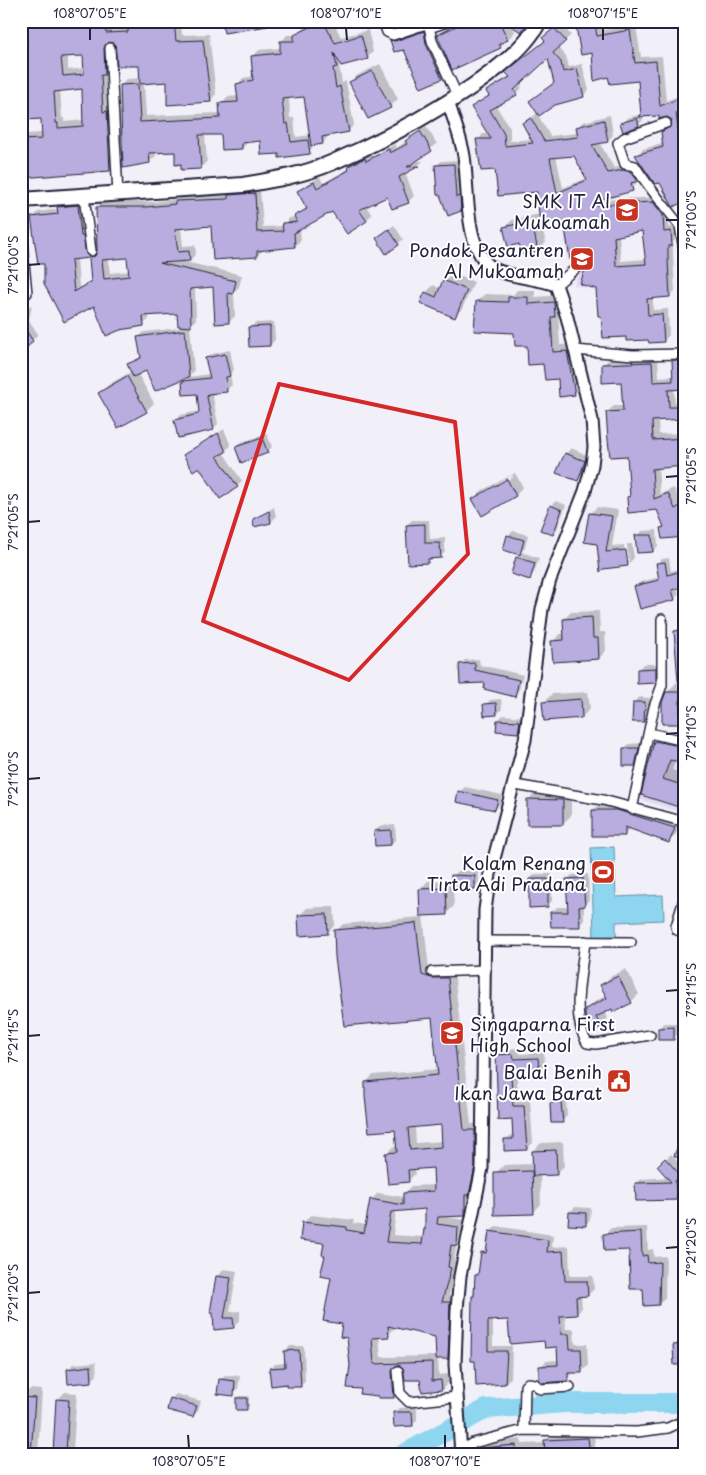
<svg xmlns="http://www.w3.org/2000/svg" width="706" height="1475" viewBox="0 0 706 1475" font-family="'Playpen Sans',sans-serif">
<rect width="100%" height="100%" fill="#f1eff8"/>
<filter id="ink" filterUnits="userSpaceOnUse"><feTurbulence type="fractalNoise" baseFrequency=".02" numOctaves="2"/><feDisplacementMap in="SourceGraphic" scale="10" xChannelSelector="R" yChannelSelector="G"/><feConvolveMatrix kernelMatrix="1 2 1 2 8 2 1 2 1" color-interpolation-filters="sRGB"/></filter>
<g filter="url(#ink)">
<path fill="#e0dbf0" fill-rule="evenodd" d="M 581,226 L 615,232 L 618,263 L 611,264 L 604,292 L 574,285 L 581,260 L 568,261 L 564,229 ZM 580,227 L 584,256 L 570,258 L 565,230 ZM 614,234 L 616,261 L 596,263 ZM 586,265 L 608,271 L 603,291 L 580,284 Z
M 652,738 L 685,744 L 685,746 L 654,740 L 651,756 L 685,763 L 685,786 L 663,779 L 668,765 L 651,759 L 639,794 L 685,809 L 685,814 L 633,797 Z"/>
<path fill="#8ed6f0" stroke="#638ea8" d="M 614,847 L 616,897 L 663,895 L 664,920 L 616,922 L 616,936 L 594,937 L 591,848 Z"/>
<path fill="#0003" fill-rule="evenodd" d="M 28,21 L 112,21 L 112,28 L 129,27 L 129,21 L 181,21 L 182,35 L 209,34 L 216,94 L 210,101 L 168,81 L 144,83 L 146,116 L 221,113 L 221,104 L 227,97 L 239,96 L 237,85 L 243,78 L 254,76 L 253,56 L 259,50 L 281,48 L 281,42 L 287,35 L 295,35 L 308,26 L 306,21 L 333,21 L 341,37 L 368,30 L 373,52 L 367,58 L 339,65 L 342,83 L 346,81 L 354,125 L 348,131 L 329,135 L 323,143 L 315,144 L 309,152 L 280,153 L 261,140 L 248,142 L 242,148 L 223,133 L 205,134 L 207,161 L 201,168 L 182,163 L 176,150 L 155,152 L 156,156 L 149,162 L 121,85 L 127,79 L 141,78 L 140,65 L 113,41 L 110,41 L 111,67 L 107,71 L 109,106 L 113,106 L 116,164 L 110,170 L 21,177 L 21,46 L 28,45 ZM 84,54 L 85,68 L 68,70 L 68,55 ZM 83,88 L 84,120 L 64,122 L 64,118 L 62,118 L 60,90 ZM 306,96 L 311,135 L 296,137 L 294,118 L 290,118 L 289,98 ZM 42,117 L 43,133 L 26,134 L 25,118 Z
M 224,21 L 287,21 L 273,27 L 272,24 L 225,32 Z
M 457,21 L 530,21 L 521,30 L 512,25 L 515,32 L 500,47 L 439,35 Z
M 577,21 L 601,21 L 603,30 L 636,25 L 641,57 L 662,56 L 666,101 L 685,93 L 685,107 L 682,109 L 685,128 L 685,199 L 661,182 L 637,155 L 643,149 L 663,143 L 662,132 L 672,124 L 673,120 L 667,115 L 660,115 L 642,116 L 643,120 L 638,125 L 622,123 L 627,118 L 642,114 L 639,80 L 609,76 L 593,52 L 582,54 Z
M 560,23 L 571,35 L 558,47 L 566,56 L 569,67 L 582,64 L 589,90 L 583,96 L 554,104 L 538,115 L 550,136 L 578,133 L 577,127 L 583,122 L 610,115 L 613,135 L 608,141 L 599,142 L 614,168 L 629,164 L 642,175 L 632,189 L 602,198 L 602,200 L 659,197 L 668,209 L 669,227 L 677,226 L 677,238 L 673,242 L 673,254 L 675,291 L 669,296 L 653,297 L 653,310 L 668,309 L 669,335 L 664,341 L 594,262 L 595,256 L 587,250 L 565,220 L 541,223 L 546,243 L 538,250 L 522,254 L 520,243 L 505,227 L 512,220 L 540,214 L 538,190 L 496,168 L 478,140 L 483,134 L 489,134 L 473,107 L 489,95 L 487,92 L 493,86 L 510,76 L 513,67 L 546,40 L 549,32 ZM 549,56 L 555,82 L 530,101 L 538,113 L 523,123 L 532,139 L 510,141 L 510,128 L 496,106 L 516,94 L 522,88 L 519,83 ZM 574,155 L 587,178 L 563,188 L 556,156 ZM 643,230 L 646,259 L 621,261 L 619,235 Z
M 431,24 L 434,35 L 449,70 L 441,78 L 405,48 L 391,41 L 399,33 Z
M 380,64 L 398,99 L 390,107 L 350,82 L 358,75 Z
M 426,126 L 437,144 L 413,161 L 423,161 L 419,165 L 405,172 L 414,196 L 408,202 L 388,195 L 366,206 L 372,215 L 366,220 L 332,210 L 300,228 L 301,240 L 295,246 L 263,250 L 257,256 L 213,225 L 181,227 L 183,246 L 195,245 L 196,254 L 190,260 L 181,261 L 242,275 L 239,287 L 234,292 L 235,316 L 229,322 L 214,286 L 195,287 L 196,319 L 190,326 L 194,371 L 189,376 L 147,369 L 138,374 L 154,403 L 146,411 L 119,426 L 100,393 L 108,385 L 132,371 L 129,365 L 141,356 L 139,337 L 144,332 L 179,328 L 179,312 L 149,314 L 149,319 L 143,325 L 94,304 L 65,320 L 32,218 L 38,212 L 59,209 L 65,201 L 84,200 L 91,249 L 98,252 L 97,207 L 103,201 L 153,202 L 178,199 L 182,195 L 232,193 L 235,190 L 260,188 L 263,227 L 284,226 L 289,218 L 295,217 L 307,207 L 298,192 L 304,186 L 320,177 L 323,183 L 350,168 L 355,161 L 371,153 L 373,156 L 395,144 L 397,148 ZM 90,257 L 92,280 L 79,288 L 77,258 ZM 128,257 L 130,271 L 110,273 L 108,258 Z
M 459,160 L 461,193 L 464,192 L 466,204 L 460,210 L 436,166 L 441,161 Z
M 394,225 L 403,239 L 398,244 L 377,238 Z
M 452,273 L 474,282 L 462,309 L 454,317 L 426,293 L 433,285 L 441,289 L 445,281 Z
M 517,290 L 535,290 L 535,297 L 561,295 L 562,308 L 558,312 L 560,345 L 575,344 L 582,387 L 574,394 L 528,344 L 477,301 L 485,294 L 513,295 Z
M 21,304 L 32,306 L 29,320 L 38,334 L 21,353 Z
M 274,322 L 275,340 L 270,345 L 250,328 L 255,323 Z
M 230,350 L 234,370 L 230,374 L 232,385 L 226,390 L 212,392 L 218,424 L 213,429 L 176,420 L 181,415 L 199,411 L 198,393 L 184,382 L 189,377 L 210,374 L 207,359 L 212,354 Z
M 685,354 L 685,388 L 674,389 L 675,402 L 685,401 L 685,463 L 658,467 L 660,494 L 674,488 L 681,504 L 685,502 L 685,535 L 662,528 L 665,525 L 658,509 L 628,497 L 631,494 L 628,455 L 607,412 L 614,406 L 624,406 L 623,381 L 603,365 L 609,359 L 658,356 L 659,377 L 674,376 L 673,361 L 679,355 ZM 683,418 L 684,433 L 659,434 L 658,420 Z
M 224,429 L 231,446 L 223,452 L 242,481 L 237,486 L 185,455 Z
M 267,434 L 272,447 L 267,452 L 236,447 L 241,442 Z
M 571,448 L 589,456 L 582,475 L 577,480 L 566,454 Z
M 515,473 L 523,487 L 516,495 L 482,514 L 474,499 L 481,491 ZM 512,475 L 513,477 L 481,495 L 481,493 Z
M 556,501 L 566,505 L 557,529 L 552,534 L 551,506 Z
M 274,507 L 276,517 L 271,522 L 254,520 Z
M 597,507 L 618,510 L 612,546 L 624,545 L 626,561 L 629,561 L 627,544 L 632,544 L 634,558 L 627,565 L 603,568 L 591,513 Z
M 412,520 L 429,520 L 430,539 L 445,538 L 445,552 L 440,557 L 432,558 L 427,562 L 407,525 Z
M 657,530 L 658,546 L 653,551 L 637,536 L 642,531 Z
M 513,531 L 528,535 L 525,548 L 521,552 L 539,558 L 534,573 L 529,578 L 518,558 L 522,554 L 504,549 L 508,536 Z
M 669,558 L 671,571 L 685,567 L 685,585 L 677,587 L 679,594 L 674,599 L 635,587 L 640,582 L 660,577 L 658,564 L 662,559 Z
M 599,611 L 600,632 L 605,632 L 606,651 L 599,658 L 553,641 L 560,634 L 565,634 L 564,619 L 571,612 Z
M 685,624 L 685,667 L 675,631 Z
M 479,659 L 480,665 L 523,675 L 519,690 L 514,695 L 460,665 L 465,660 Z
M 643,664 L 660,664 L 660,677 L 655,682 L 638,670 Z
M 677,682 L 685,682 L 685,722 L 663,723 L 667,692 Z
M 588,692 L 590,709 L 582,717 L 544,702 L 552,694 Z
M 640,697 L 650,698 L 649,716 L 644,721 L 634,702 Z
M 501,699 L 502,709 L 497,714 L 485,705 L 490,700 Z
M 503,715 L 524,717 L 523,726 L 518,731 L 498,720 Z
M 665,731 L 685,735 L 685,761 L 675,760 L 672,770 L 685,774 L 685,808 L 643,794 L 655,741 Z
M 643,743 L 639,760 L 634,765 L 624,749 L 629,744 Z
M 465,787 L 502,795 L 500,804 L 495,809 L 459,792 Z
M 536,792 L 571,792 L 571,816 L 563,823 L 528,800 Z
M 601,803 L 682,820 L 677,833 L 669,841 L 631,828 L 625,834 L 593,810 Z
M 395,825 L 396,839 L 391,844 L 375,831 L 380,826 Z
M 458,871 L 479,871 L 479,883 L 474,888 L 453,888 L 454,906 L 446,914 L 423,915 L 429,969 L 440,972 L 454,971 L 471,1124 L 481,1123 L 475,1187 L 472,1191 L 471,1208 L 464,1215 L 440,1216 L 465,1220 L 463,1237 L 457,1244 L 454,1260 L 457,1261 L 449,1296 L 457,1296 L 454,1350 L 447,1358 L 438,1358 L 439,1375 L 448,1374 L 449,1382 L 442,1389 L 398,1364 L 401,1389 L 393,1396 L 379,1395 L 362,1388 L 351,1365 L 348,1337 L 326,1255 L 325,1242 L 304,1222 L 311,1215 L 354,1220 L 353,1223 L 367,1225 L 371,1200 L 378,1193 L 404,1197 L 404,1193 L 411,1186 L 435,1185 L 434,1166 L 415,1168 L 415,1174 L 408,1181 L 387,1153 L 394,1146 L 398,1146 L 396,1128 L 366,1082 L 373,1075 L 439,1069 L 433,1016 L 336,931 L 343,924 L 421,917 L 420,889 L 428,881 L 452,880 L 453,876 ZM 442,1124 L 443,1141 L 416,1143 L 415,1126 ZM 426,1208 L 427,1228 L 424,1237 L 393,1235 L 396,1210 ZM 395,1327 L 436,1336 L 437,1356 L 381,1357 L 379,1336 L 388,1336 Z
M 535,874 L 552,874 L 552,901 L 547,906 L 530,879 Z
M 588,874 L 589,900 L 584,905 L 584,920 L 579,925 L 552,912 L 557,907 L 569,907 L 567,880 L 572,875 Z
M 334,906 L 335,925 L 327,933 L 299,916 L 307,908 Z
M 626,969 L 639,994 L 631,1002 L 604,1011 L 608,1018 L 600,1026 L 586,1010 L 594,1002 L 607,995 L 602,985 L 610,977 Z
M 664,1023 L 678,1023 L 679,1033 L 674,1038 L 659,1028 Z
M 519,1048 L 520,1054 L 544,1052 L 545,1068 L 539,1074 L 517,1075 L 518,1101 L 530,1100 L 533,1143 L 526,1149 L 505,1140 L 514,1133 L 513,1117 L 497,1056 L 503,1049 Z
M 566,1097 L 567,1116 L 562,1121 L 551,1103 L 556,1098 Z
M 685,1121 L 685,1160 L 683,1137 L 677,1135 Z
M 563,1142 L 564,1166 L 556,1174 L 540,1175 L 541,1204 L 534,1212 L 496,1173 L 504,1165 L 534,1164 L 533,1151 L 541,1143 Z
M 671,1154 L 680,1164 L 681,1194 L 676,1199 L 636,1184 L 641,1179 L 669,1177 L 659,1166 Z
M 575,1207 L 591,1208 L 590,1220 L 585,1225 L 570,1212 Z
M 496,1226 L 553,1235 L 552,1247 L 569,1246 L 570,1276 L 593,1276 L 594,1289 L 588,1295 L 581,1295 L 582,1308 L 577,1314 L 565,1314 L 566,1329 L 574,1329 L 575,1344 L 587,1344 L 588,1366 L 582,1371 L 573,1372 L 568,1380 L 540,1367 L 546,1361 L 559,1360 L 559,1346 L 509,1319 L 493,1320 L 493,1346 L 512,1346 L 511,1378 L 505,1383 L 478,1384 L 473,1297 L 476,1275 L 480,1271 L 482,1252 L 489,1246 L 490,1232 Z
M 647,1227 L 648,1250 L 653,1249 L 654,1257 L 666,1256 L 665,1298 L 658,1304 L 644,1287 L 630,1248 L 604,1235 L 611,1228 Z
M 224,1269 L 237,1271 L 230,1312 L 240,1311 L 240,1320 L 233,1327 L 216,1328 L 217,1276 Z
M 680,1340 L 685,1340 L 685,1373 L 680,1373 L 675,1345 Z
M 290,1346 L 304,1346 L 305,1381 L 300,1386 L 287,1383 L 270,1369 L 275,1364 L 286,1363 L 285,1351 Z
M 96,1362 L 97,1375 L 92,1380 L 68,1369 L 73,1364 Z
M 225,1375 L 240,1376 L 238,1389 L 233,1394 L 220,1380 Z
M 30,1389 L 42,1390 L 38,1454 L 21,1454 L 22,1397 Z
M 65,1392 L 77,1393 L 73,1450 L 86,1451 L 86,1454 L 54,1454 L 57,1400 Z
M 176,1394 L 201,1401 L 198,1411 L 193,1416 L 171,1399 Z
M 239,1396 L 249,1396 L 249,1406 L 247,1408 L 237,1398 Z
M 417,1407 L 417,1420 L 412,1425 L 394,1413 L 400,1408 Z
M 594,1432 L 595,1447 L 589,1452 L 484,1454 L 484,1447 L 490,1442 L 521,1439 L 522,1444 L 545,1443 L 551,1434 Z"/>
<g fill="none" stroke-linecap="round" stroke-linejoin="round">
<path stroke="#8ed6f0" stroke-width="20" d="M 404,1454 L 486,1409 L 565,1403 L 679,1403 L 685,1400"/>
</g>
<path fill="#b8adde" stroke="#22223b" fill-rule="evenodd" d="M 40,21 L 40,25 L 62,24 L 62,21 L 105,21 L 106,33 L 128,32 L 128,21 L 174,21 L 176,41 L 203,40 L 211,102 L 167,105 L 167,82 L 140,84 L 139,66 L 117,66 L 115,45 L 112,42 L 107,43 L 104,48 L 105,75 L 101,75 L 103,112 L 107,111 L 110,171 L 21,178 L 21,140 L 42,139 L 41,119 L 22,120 L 21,111 L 21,51 L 27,51 L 26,22 ZM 83,56 L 84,74 L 63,76 L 61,57 ZM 82,89 L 83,126 L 58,128 L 58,123 L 56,123 L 54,92 Z
M 222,21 L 268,21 L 268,26 L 224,33 Z
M 323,21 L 335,43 L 361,35 L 368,59 L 341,66 L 334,53 L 337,67 L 333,68 L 336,88 L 340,86 L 349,132 L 322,137 L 323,144 L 311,146 L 304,97 L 282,99 L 285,124 L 288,123 L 291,142 L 308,140 L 310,154 L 279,158 L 279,154 L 261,155 L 260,141 L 242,143 L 242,149 L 222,150 L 221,135 L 199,135 L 201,169 L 181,170 L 181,164 L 175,165 L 175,152 L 149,153 L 150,163 L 123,168 L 120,85 L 138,84 L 140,122 L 220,118 L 219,103 L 238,102 L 236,84 L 253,80 L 251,56 L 280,53 L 280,41 L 294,41 L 294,35 Z
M 390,21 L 414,21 L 393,28 Z
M 467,21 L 499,21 L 508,40 L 499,44 L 501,48 L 452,70 L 437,35 Z
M 503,21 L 528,21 L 521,32 Z
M 595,24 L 597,36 L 630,30 L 635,63 L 656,61 L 660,106 L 680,98 L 685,109 L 676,113 L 680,145 L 685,144 L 685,201 L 673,207 L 660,183 L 655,184 L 635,155 L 663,147 L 661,132 L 670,127 L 672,120 L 667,117 L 659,119 L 659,116 L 638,117 L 641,115 L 638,81 L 610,84 L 608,77 L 594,81 L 592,53 L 581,55 L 576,27 Z
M 554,28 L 566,41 L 553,53 L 561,62 L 563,72 L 577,69 L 584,97 L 555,105 L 539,116 L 529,101 L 554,83 L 548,59 L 514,90 L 517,95 L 490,110 L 504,134 L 505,146 L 533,143 L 522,123 L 531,118 L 544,141 L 578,137 L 576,127 L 604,120 L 608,142 L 592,145 L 608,173 L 623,170 L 631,172 L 638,181 L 631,183 L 633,191 L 596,201 L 597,205 L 653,202 L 663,215 L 664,232 L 671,231 L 672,245 L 668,246 L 668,261 L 670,297 L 647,299 L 648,315 L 662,314 L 664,342 L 649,343 L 648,340 L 626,341 L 626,337 L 603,338 L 601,316 L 598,316 L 596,289 L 580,284 L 585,269 L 594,261 L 593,254 L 587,252 L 579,257 L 570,259 L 564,222 L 540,225 L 537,192 L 498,196 L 495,170 L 481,171 L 476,139 L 491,139 L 471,107 L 489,96 L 486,91 L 510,77 L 505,72 L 545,41 L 542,38 ZM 574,156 L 587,180 L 557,193 L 550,158 ZM 642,231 L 646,264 L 616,266 L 614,237 Z
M 424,31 L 426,44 L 442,79 L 421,88 L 404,50 L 394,52 L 390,40 L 395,41 Z
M 372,71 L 391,108 L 368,119 L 349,82 Z
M 637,118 L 639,126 L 623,132 L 620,123 Z
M 420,131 L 432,151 L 407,167 L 419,166 L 399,177 L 409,203 L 392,209 L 387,197 L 359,210 L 367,221 L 347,234 L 332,212 L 294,233 L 295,247 L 257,251 L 257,257 L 213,260 L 211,226 L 175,229 L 178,252 L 189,251 L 190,261 L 159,263 L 236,281 L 233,294 L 228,293 L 229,323 L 215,324 L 213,287 L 190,289 L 191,327 L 178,326 L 177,314 L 143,316 L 144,326 L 120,330 L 106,336 L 94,306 L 64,322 L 44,284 L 44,264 L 38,264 L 31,217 L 58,214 L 57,207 L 78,205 L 81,236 L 83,236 L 86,254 L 91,257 L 95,256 L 97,251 L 96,207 L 146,207 L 175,204 L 175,201 L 228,199 L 228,195 L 255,193 L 257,232 L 283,231 L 282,223 L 297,222 L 294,216 L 307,209 L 297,191 L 314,182 L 317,188 L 349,170 L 348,166 L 365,158 L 366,161 L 389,149 L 390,153 L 407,144 L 405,141 ZM 89,258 L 91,282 L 74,292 L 71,260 ZM 127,258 L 129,276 L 104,279 L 102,260 Z
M 454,164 L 456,197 L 460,196 L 461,211 L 448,216 L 440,195 L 437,195 L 435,165 Z
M 532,221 L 538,252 L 521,255 L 519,244 L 508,247 L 503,227 Z
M 389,229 L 399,245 L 386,254 L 376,238 Z
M 443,280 L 467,290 L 455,318 L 420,303 L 425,292 L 436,297 Z
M 508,297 L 528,297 L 528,304 L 554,302 L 555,317 L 551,317 L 553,352 L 567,351 L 575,395 L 559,397 L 558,379 L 545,380 L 543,364 L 528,365 L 527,346 L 515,346 L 514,333 L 474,331 L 476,301 L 508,302 Z
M 21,323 L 33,341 L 21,354 Z
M 270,326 L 270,346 L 249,347 L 248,327 Z
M 185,330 L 189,377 L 155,391 L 146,371 L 133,377 L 127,364 L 141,358 L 137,337 Z
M 225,354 L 230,376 L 226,377 L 227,392 L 208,394 L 207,397 L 214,430 L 178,438 L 174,420 L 198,414 L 199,412 L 197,394 L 183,395 L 182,381 L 210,378 L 205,358 Z
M 672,360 L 685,360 L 685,389 L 668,390 L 669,407 L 685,407 L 685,419 L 652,421 L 653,440 L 685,438 L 685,449 L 682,449 L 684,466 L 652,469 L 654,499 L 668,493 L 675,509 L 685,503 L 685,537 L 662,539 L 660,528 L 664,527 L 657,510 L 628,513 L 627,497 L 630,496 L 627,456 L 610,457 L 608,440 L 606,412 L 623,411 L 621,382 L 602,383 L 602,364 L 652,362 L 653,382 L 673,381 Z
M 127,376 L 147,412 L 118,428 L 98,393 Z
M 218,433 L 226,452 L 217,456 L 238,487 L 220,499 L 199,467 L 193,471 L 183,455 Z
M 262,438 L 268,453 L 241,463 L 235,447 Z
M 565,453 L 585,461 L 578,481 L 556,473 Z
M 507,479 L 516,496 L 482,516 L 472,499 Z
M 550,505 L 562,510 L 553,535 L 540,530 Z
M 269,511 L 271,523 L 254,527 L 253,519 Z
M 589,513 L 612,516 L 606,552 L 626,550 L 628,566 L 603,569 L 600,572 L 597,544 L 584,542 Z
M 425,524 L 425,543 L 440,543 L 441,558 L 428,559 L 428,563 L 408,564 L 406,525 Z
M 507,535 L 524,540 L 520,555 L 503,550 Z
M 635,535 L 652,535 L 653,552 L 637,553 Z
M 516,557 L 535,563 L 530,580 L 511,574 Z
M 665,562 L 667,575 L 685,570 L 685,586 L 672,590 L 675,600 L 640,609 L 634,586 L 659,580 L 656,563 Z
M 592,617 L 593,638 L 598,638 L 599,659 L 553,662 L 551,641 L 564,640 L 563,619 Z
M 685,630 L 685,681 L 678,681 L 674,631 Z
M 475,663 L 475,670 L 519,680 L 515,697 L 484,689 L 485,683 L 460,684 L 459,664 Z
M 656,668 L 656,683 L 637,684 L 637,669 Z
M 666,692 L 680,692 L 680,724 L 662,724 L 662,702 Z
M 581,699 L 582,718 L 544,721 L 542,702 Z
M 633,702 L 645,702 L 644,722 L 632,722 Z
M 496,703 L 497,715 L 484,716 L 483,704 Z
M 497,720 L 520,721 L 518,733 L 496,731 Z
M 654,741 L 685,747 L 685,763 L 670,760 L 663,779 L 685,786 L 685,809 L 641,795 Z
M 623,748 L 639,748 L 635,766 L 623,766 Z
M 458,791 L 498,800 L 495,810 L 456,802 Z
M 527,799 L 563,800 L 563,825 L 527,825 Z
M 592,810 L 617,810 L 675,828 L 669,843 L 625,827 L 625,836 L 592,836 Z
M 391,830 L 391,845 L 375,846 L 374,831 Z
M 451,875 L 475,876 L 475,889 L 451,889 Z
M 583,878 L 585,906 L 579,907 L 580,927 L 551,927 L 550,912 L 568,912 L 566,879 Z
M 529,879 L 548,879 L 548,907 L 529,908 Z
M 446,888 L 447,915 L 420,916 L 419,889 Z
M 327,914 L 328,934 L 299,936 L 298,915 Z
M 416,923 L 422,975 L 432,978 L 448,978 L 464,1130 L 475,1130 L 475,1167 L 469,1195 L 465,1195 L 465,1216 L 438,1217 L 437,1224 L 458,1227 L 457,1246 L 451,1245 L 448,1267 L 451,1268 L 442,1302 L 450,1302 L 448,1359 L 436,1359 L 435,1337 L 388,1326 L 389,1337 L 372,1338 L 374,1364 L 432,1362 L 432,1381 L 441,1380 L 442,1390 L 422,1392 L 420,1380 L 405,1380 L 403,1368 L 397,1365 L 392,1371 L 394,1398 L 378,1398 L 378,1396 L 360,1394 L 361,1389 L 347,1388 L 350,1365 L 347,1338 L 340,1337 L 342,1324 L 323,1321 L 331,1278 L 320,1276 L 325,1256 L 322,1255 L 324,1243 L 300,1240 L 302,1222 L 347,1227 L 347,1230 L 364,1233 L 370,1199 L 403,1205 L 403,1193 L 434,1191 L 433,1168 L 408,1170 L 409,1182 L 388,1184 L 385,1153 L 397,1152 L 395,1130 L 369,1132 L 365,1097 L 365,1082 L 438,1075 L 432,1018 L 344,1026 L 335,957 L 334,930 ZM 441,1125 L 442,1147 L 410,1150 L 408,1128 ZM 425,1209 L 425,1230 L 424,1229 L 422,1244 L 386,1242 L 391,1212 Z
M 618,976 L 632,1003 L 613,1012 L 612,1009 L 596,1017 L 601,1027 L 593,1031 L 585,1016 L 585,1009 L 607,998 L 600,985 Z
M 674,1027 L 674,1040 L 658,1040 L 658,1028 Z
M 513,1054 L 514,1059 L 538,1058 L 540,1075 L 511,1077 L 513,1106 L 524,1106 L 527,1150 L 504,1151 L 504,1139 L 513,1139 L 512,1119 L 498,1120 L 496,1055 Z
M 561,1102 L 563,1123 L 551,1123 L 550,1103 Z
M 684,1130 L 685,1130 L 685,1161 L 674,1156 Z
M 556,1150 L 557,1175 L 533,1176 L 532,1151 Z
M 665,1158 L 681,1176 L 675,1181 L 677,1200 L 636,1201 L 635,1183 L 671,1182 L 657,1166 Z
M 532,1171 L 534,1214 L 494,1215 L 494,1172 Z
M 569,1212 L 586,1213 L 586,1226 L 568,1225 Z
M 489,1231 L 548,1240 L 547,1252 L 563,1251 L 565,1281 L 587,1281 L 588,1296 L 576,1297 L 577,1315 L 560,1316 L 561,1334 L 569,1334 L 570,1349 L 581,1349 L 582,1373 L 568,1373 L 568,1381 L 542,1383 L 539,1380 L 539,1366 L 558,1365 L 557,1347 L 545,1348 L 544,1341 L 510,1344 L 508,1320 L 488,1321 L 488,1351 L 507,1351 L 505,1384 L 476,1386 L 475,1361 L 471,1361 L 472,1296 L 474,1296 L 475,1275 L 478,1275 L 481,1252 L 486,1253 Z
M 641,1232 L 642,1256 L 647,1255 L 648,1263 L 660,1262 L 659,1305 L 644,1306 L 643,1289 L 630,1289 L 629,1250 L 604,1251 L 603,1234 Z
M 216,1276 L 231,1278 L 224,1318 L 233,1318 L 234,1328 L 214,1330 L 213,1313 L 210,1313 Z
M 685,1344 L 685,1365 L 674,1365 L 673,1345 Z
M 299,1350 L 301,1387 L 286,1387 L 286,1384 L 271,1386 L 269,1368 L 285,1367 L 284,1351 Z
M 91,1366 L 92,1382 L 68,1384 L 67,1369 Z
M 219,1379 L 235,1381 L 234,1396 L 217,1394 Z
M 21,1397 L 35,1398 L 31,1454 L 21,1454 Z
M 170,1398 L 197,1406 L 193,1417 L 167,1410 Z
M 236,1398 L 247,1398 L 247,1410 L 236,1410 Z
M 56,1399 L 69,1400 L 66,1454 L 53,1454 Z
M 393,1412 L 412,1412 L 413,1426 L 394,1427 Z
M 588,1438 L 590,1454 L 545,1454 L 544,1440 Z
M 516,1445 L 516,1454 L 480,1454 L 480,1448 Z"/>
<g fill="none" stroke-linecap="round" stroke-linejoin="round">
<defs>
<path id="minor" d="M 383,21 L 387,32 L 393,35 L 429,23
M 428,21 L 432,41 L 457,95
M 429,28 L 450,21
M 110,48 L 118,194
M 666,123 L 624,138 L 618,143 L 625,164 L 635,166 C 648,187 665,206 680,226
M 84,196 L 91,251
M 685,225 L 680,226 L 685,256
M 21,233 L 27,293
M 556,285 L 588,258
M 575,350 L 633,355 L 685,354
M 649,733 L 685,741
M 515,785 L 603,800 L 685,822
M 632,809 L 654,707 L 662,685 L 662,619
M 685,896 L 676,926 L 677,930 L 685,933
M 485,941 L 631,942
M 585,941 C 582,973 570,1014 587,1043 L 596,1044 L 650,1035
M 432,972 L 486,970
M 398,1371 L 400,1393 L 409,1402 L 457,1397
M 524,1430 L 525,1386 L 528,1383 L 535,1384 L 540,1389 L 570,1387
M 454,1454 L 473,1443 L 524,1430 L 637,1432 L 668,1428 L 685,1420"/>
<path id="tertiary" d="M 448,101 C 453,119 461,137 464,156 C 469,187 463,254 496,270 C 515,278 537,278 556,285 L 567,317 L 592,420 L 594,447 L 592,465 L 585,491 L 550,580 L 542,609 L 525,740 L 490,874 L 485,910 L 482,1168 L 460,1276 L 457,1309 L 455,1364 L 461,1454"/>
<path id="primary" d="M 21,200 L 243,185 C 273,180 303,175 331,163 C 385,140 515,74 539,21"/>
</defs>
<use href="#minor" stroke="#22223b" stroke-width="12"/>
<use href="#tertiary" stroke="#22223b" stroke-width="15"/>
<use href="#primary" stroke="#22223b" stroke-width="18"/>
<use href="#minor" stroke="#fff" stroke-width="9"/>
<use href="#tertiary" stroke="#fff" stroke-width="11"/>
<use href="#primary" stroke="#fff" stroke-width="14"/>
</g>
</g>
<path fill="none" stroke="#d62828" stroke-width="4" stroke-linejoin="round" d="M 279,384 L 455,422 L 468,554 L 349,680 L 203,621 Z"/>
<path fill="none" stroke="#22223b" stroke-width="2" d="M 90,28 L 90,40M 346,28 L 347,40M 603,28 L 603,40M 666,220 L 678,220M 28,265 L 40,264M 666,477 L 678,476M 28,522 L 40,521M 666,734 L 678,733M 28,779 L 40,778M 666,991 L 678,990M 28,1036 L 40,1035M 666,1248 L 678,1247M 28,1293 L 40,1292M 188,1435 L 189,1448M 445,1435 L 445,1448"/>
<defs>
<symbol id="school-square" viewBox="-11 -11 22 22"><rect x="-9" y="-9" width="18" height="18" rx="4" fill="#c8321e" stroke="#fff"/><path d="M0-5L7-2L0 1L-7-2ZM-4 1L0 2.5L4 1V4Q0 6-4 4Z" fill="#fff"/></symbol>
<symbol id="stadium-square" viewBox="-11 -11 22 22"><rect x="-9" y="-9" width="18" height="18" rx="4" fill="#c8321e" stroke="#fff"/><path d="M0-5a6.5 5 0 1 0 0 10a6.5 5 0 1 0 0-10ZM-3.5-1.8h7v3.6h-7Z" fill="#fff"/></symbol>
<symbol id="civic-square" viewBox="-11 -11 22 22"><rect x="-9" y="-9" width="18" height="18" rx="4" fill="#c8321e" stroke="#fff"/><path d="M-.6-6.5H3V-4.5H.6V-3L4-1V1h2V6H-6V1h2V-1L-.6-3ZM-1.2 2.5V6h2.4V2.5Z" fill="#fff"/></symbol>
</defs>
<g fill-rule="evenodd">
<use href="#school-square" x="613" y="196" width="28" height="28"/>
<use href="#school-square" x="568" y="245" width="28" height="28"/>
<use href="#stadium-square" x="589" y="858" width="28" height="28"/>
<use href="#school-square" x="438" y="1019" width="28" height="28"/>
<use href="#civic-square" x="605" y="1067" width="28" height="28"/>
</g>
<g text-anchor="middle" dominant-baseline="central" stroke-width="4" stroke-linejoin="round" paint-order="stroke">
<g font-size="18" fill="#22223b" stroke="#fff" text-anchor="end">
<text x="610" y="200">SMK IT Al<tspan x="610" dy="21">Mukoamah</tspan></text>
<text x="564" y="249">Pondok Pesantren<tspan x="564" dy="21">Al Mukoamah</tspan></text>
<text x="586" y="862">Kolam Renang<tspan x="586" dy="21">Tirta Adi Pradana</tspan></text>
<text x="470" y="1023" text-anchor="start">Singaparna First<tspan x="470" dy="21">High School</tspan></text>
<text x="602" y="1071">Balai Benih<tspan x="602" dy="21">Ikan Jawa Barat</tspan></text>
</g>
</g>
<rect width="706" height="1475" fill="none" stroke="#fff" stroke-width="55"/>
<rect x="28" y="28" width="650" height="1420" fill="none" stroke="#22223b" stroke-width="2"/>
<g font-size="12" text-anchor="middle" fill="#22223b">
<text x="90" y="18">108°07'05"E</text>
<text x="346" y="18">108°07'10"E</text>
<text x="603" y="18">108°07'15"E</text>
<text transform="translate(692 220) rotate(-90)" y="4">7°21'00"S</text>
<text transform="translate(14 265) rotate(-90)" y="4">7°21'00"S</text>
<text transform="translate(692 476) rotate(-90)" y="4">7°21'05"S</text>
<text transform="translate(14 522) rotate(-90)" y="4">7°21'05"S</text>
<text transform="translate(692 733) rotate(-90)" y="4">7°21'10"S</text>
<text transform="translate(14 779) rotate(-90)" y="4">7°21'10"S</text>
<text transform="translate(692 990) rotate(-90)" y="4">7°21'15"S</text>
<text transform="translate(14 1036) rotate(-90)" y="4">7°21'15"S</text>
<text transform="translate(692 1247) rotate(-90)" y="4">7°21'20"S</text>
<text transform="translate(14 1293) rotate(-90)" y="4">7°21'20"S</text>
<text x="189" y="1466">108°07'05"E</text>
<text x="445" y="1466">108°07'10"E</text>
</g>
</svg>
